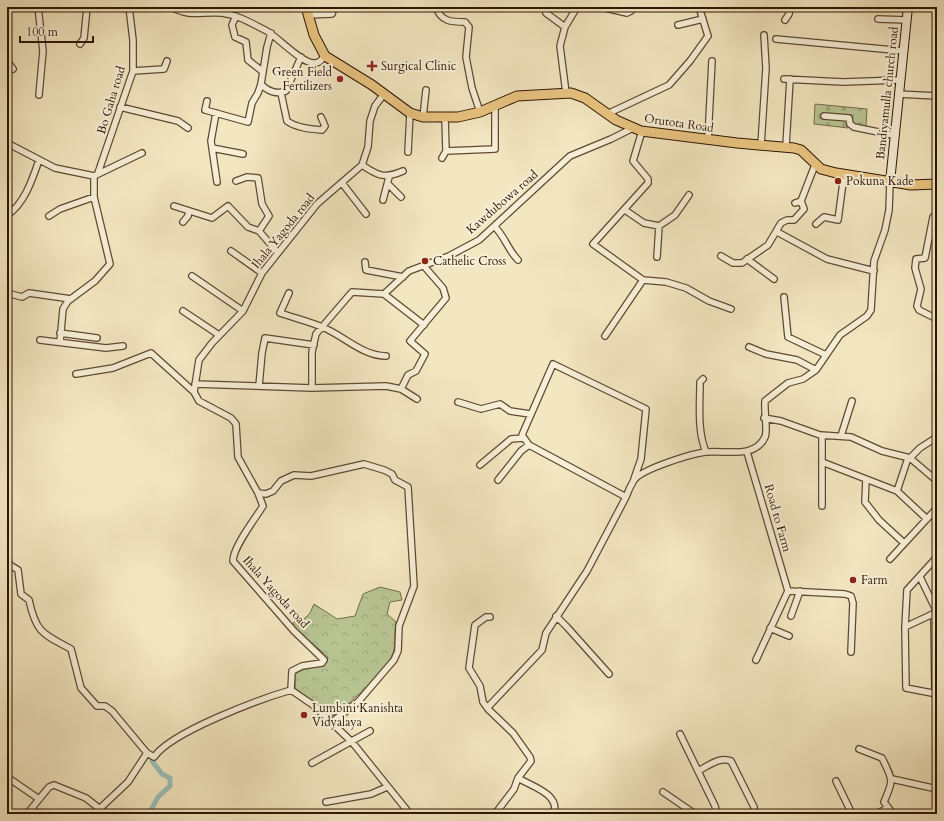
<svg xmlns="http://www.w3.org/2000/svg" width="944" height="821" viewBox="0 0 944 821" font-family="Cardo,serif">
<defs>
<pattern id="forest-crowns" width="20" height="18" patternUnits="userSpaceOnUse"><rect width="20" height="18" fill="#b9c694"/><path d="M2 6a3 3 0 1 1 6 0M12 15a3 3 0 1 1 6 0" fill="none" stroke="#9fa97e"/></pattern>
<pattern id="cemetery-stones" width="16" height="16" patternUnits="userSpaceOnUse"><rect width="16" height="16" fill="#b9c694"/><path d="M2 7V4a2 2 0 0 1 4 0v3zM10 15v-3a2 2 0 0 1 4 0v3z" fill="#9fa97e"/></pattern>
</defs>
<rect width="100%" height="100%" fill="#f3e7c1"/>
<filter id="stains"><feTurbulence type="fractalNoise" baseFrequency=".005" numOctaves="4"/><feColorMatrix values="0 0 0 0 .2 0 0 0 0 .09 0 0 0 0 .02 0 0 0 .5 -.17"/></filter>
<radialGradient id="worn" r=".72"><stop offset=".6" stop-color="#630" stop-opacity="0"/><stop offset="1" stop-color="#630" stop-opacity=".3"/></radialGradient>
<path fill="url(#forest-crowns)" stroke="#726e4c" d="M 380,587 L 400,592 L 402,600 L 390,602 L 387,614 L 396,622 C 394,632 396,645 393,653 C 387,671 348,705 333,716 L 295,688 L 295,675 C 303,666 317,669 327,662 L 328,657 L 294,627 L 293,623 L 296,621 L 301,622 L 310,613 L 314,604 L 337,619 L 355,616 L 363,594 Z"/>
<path fill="url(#cemetery-stones)" stroke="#726e4c" d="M 815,104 L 867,109 L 866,126 L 848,124 L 848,128 L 814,124 Z"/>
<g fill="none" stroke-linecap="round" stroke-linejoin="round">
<path stroke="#9cbfb8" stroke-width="5" d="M 149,814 L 158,797 L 170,786 L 170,778 L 162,774 L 152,761"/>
<defs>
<path id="street" d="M 38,7 L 43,51 L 39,95
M 172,7 C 189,18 204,11 222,13 C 238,15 251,23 265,30 C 277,36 303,65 315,63 C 320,63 322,59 325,56
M 436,7 C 441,22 452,22 465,22 L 469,27 L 466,57 L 472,88 L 480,112
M 601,7 L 627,13 L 631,11 L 633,7
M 546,13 L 565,27 L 560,46 L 566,93
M 307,15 L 332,14 L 334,8 L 338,7
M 236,16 L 232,25 L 235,37 L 246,42 L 248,60 L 262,71
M 878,19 L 907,20
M 785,20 L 789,14 L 790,7
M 678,25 L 703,19
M 565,27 L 577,7
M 776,39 L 904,51
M 80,44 L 84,38 L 87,7
M 7,61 L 13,69
M 133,71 L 164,69 L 167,61
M 784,79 L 843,82 L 899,80
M 261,84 C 267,91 277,95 286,91 L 301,57
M 281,93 L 287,121 C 297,128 310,129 322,130 L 325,126 L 321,117
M 384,94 L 375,106 L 370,121 L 368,147 L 362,165 L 317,204 L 262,273 L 243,311 L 212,343 L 199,360 L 194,392 L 199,401 L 231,418 L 236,424 L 238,457 L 258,493 L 263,506 C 255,519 233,547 233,561 L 294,631 L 324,660 L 322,663 L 302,666 L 292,671 L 291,690 L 313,705 L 352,742 L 410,814
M 898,94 L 937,96
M 207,101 L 205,110 L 248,122 L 252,103 L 258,93 L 261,84 L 267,47 L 271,33
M 120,107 L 178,121 L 188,128
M 216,113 L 211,141 L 217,182
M 607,114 L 669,85 L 690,61 L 708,36 L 699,7
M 824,116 L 849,118 L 850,124 L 854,127 L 893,135
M 423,117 L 426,90
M 445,118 L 446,151 L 495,149 L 495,105
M 708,139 L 712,61
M 7,143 L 55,168 L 94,176 L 142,153
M 761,145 L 766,68 L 764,35
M 786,146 L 790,79
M 212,148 L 243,154
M 408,152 L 410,113
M 442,158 L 446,151
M 362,165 C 378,176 385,179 403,171
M 98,173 L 133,71 L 133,40 L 129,7
M 236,181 L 247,177 L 258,178 L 262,204 L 269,216 L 259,231
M 342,183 L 366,214
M 388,184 L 401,197
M 383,200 L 389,177
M 795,203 L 801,201
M 174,206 L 212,218 L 228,206 L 248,227 L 259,231 L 278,253
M 625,210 L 644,223 L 659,226 L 675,215 L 689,195
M 937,214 L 933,217 L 925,258 L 916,259 L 915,268 L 921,289 L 917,306 L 919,310 L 937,319
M 7,215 C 24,205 33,178 39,160
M 49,216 L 60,209 L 94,197
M 183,222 L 188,216 L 189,211
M 816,224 L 824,217 L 838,220 L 844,175
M 495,227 C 505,237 508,250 518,260
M 779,233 L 827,259 L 874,271
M 231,251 L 262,273
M 721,256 L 733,263 L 742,263 L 768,245 L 781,223 L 787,220 L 794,220 L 804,209 L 801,201 L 815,165
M 657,257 L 659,226
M 747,259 L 774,279
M 365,262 L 366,270 L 403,277
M 192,276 L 243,311
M 643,280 L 666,282 L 686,288 L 709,301 L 731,309
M 7,293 L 22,297 L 29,293 L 71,299
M 289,293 L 280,313 C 294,318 308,321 322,327 C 343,335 362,356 386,356
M 384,294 L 424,325
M 784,297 L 788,337 L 826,355
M 183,311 L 219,335
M 60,333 L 97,338
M 605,336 L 643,280 L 593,244 L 648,183 L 648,179 L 633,161 L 642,131
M 40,340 L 106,348 L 123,346
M 60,342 L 63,309 L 68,301 L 95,281 L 110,264 L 94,197 L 94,176
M 749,347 L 766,354 L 797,360 L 816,370
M 76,374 L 113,368 L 151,353 L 194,392
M 703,379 L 700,382 C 700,404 697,431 706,452
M 195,384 L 312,388 L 386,386 L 401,389 L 417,399
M 259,386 L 262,353 L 265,338 L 314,345
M 312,388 L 312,352 L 316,334 L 352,292 L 384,294 L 409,271 L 449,256 L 479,240 L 570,156 L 611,139 L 633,128
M 401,389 L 408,375 L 416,371 L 425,354 L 410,341 L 446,298 L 443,288 L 423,265
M 458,402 L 481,409 L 500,404 L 510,411 L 530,414
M 764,418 L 781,421 L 820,435 L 851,437 L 882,451 L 910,458 L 937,481
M 841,436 L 852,401
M 747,452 L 788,591
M 910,458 L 920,448 L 937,437
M 822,462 L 897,491 L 927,519
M 480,465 L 511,439 L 523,438
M 634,479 L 641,459 L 646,409 L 553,364 L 522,435 L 529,445 L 626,497 C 628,491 631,485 634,480 C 642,469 693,453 707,452 C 726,450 755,459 765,437 C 768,431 764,411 765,401 L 788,383 L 803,379 L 816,370 L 840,335 L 867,316 L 871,310 L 874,261 L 885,230 L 889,210 L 890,182
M 866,479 L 865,502 L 879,520 L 904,543
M 498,480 L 521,451 L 529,445
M 897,491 L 908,458
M 258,493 L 266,494 L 273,491 L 281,481 L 294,475 L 311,476 L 364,464 L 384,470 L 392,474 L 395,480 L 408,487 L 414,586 L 399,626 L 398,651 L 394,660 L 358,702 L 332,722
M 822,506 L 822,435
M 937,557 L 907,590 L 905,627 L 906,688 L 937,694
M 7,559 L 10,565 L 18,570 L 21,594 L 29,600 C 36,633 43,634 71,649 L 81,688 L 97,706 L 105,706 L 112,711 L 147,753 L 154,757 C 171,732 260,699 291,690
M 890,559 L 937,508
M 788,591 L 845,594 L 851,596 L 853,603 L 851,652
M 934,613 L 935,695
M 556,616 L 567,627 L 609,674
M 791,616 L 800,591
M 905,627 L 937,612 L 920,577
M 770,628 L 789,636
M 756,660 L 788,591
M 488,709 L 483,702 L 480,686 L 469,668 L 475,625 L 486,617 L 490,617
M 680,734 L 715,806 L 717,814
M 859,749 L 882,758 C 893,781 894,779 884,802 L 893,814
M 312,763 L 370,731
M 698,771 C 708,766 720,756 731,761 L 754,807
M 7,777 L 39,799
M 518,778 C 533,787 560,794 554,814
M 892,779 L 937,789
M 836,781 L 852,814
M 663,792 L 695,814
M 326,802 L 371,794 L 387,787
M 32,808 L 37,814
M 27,814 L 49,787 L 54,785 L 86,798 L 100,809
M 94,814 L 128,782 L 147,753
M 495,814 L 514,789 L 518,778 L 531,761 L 530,757 L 513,733 L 488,709 L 489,706 L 542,650 L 546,633 L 587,571 L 626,497
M 877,814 L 887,808
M 934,814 L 937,813"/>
<path id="secondary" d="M 890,182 L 908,7"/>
<path id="primary" d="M 306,7 L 314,35 L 325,56 L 372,85 L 410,113 L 423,117 L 458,117 L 480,112 L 517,96 L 571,93 L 585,98 L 616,120 L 641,131 L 737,143 L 794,148 L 801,150 L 821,169 L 836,173 L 911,185 L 937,184"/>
</defs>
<use href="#street" stroke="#5e4a33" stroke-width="8"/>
<use href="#secondary" stroke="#2c1604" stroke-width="10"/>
<use href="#primary" stroke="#2c1604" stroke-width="11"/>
<use href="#street" stroke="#f7efd7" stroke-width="5.5"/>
<use href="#secondary" stroke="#f7efd7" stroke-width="8"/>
<use href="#primary" stroke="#eac480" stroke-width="9"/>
</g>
<g fill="#8f2418" stroke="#f7efd7" stroke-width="1.5">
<path d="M370 60h4v4h4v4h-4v4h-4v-4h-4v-4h4z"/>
<circle cx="340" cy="79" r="4"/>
<circle cx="838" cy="181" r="4"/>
<circle cx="425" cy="261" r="4"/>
<circle cx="853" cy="580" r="4"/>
<circle cx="304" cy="715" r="4"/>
</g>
<g text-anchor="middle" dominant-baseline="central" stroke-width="4" stroke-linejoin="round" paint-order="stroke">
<g font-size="12" fill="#2c1604" stroke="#f7efd7" text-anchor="start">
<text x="381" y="66">Surgical Clinic</text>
<text x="332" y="72" text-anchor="end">Green Field<tspan x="332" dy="14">Fertilizers</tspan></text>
<text x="846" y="181">Pokuna Kade</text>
<text x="433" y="261">Cathelic Cross</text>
<text x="861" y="580">Farm</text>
<text x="312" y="708">Lumbini Kanishta<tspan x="312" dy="14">Vidyalaya</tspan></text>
</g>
<g font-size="12" fill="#2c1604" stroke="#f7efd7">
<text transform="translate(887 93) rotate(-84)">Bandiyamulla church road</text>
<text transform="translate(111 100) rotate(-73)">Bo Gaha road</text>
<text transform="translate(679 123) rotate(8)">Orutota Road</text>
<text transform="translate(502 202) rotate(-41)">Kawdubowa road</text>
<text transform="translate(283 231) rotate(-51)">Ihala Yagoda road</text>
<text transform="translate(778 518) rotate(74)">Road to Farm</text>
<text transform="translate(276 592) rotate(48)">Ihala Yagoda road</text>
</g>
</g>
<rect width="944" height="821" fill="none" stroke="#f3e7c1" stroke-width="24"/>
<rect x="8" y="8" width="928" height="805" fill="none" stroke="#2c1604" stroke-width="2"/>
<rect x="12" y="12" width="920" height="797" fill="none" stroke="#2c1604"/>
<path d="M20 36v6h73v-6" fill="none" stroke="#2c1604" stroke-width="2"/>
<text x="26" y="36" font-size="12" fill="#2c1604" stroke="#f7efd7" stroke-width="3" paint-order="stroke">100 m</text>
<rect width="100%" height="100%" filter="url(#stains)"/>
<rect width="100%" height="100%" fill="url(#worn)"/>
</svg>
